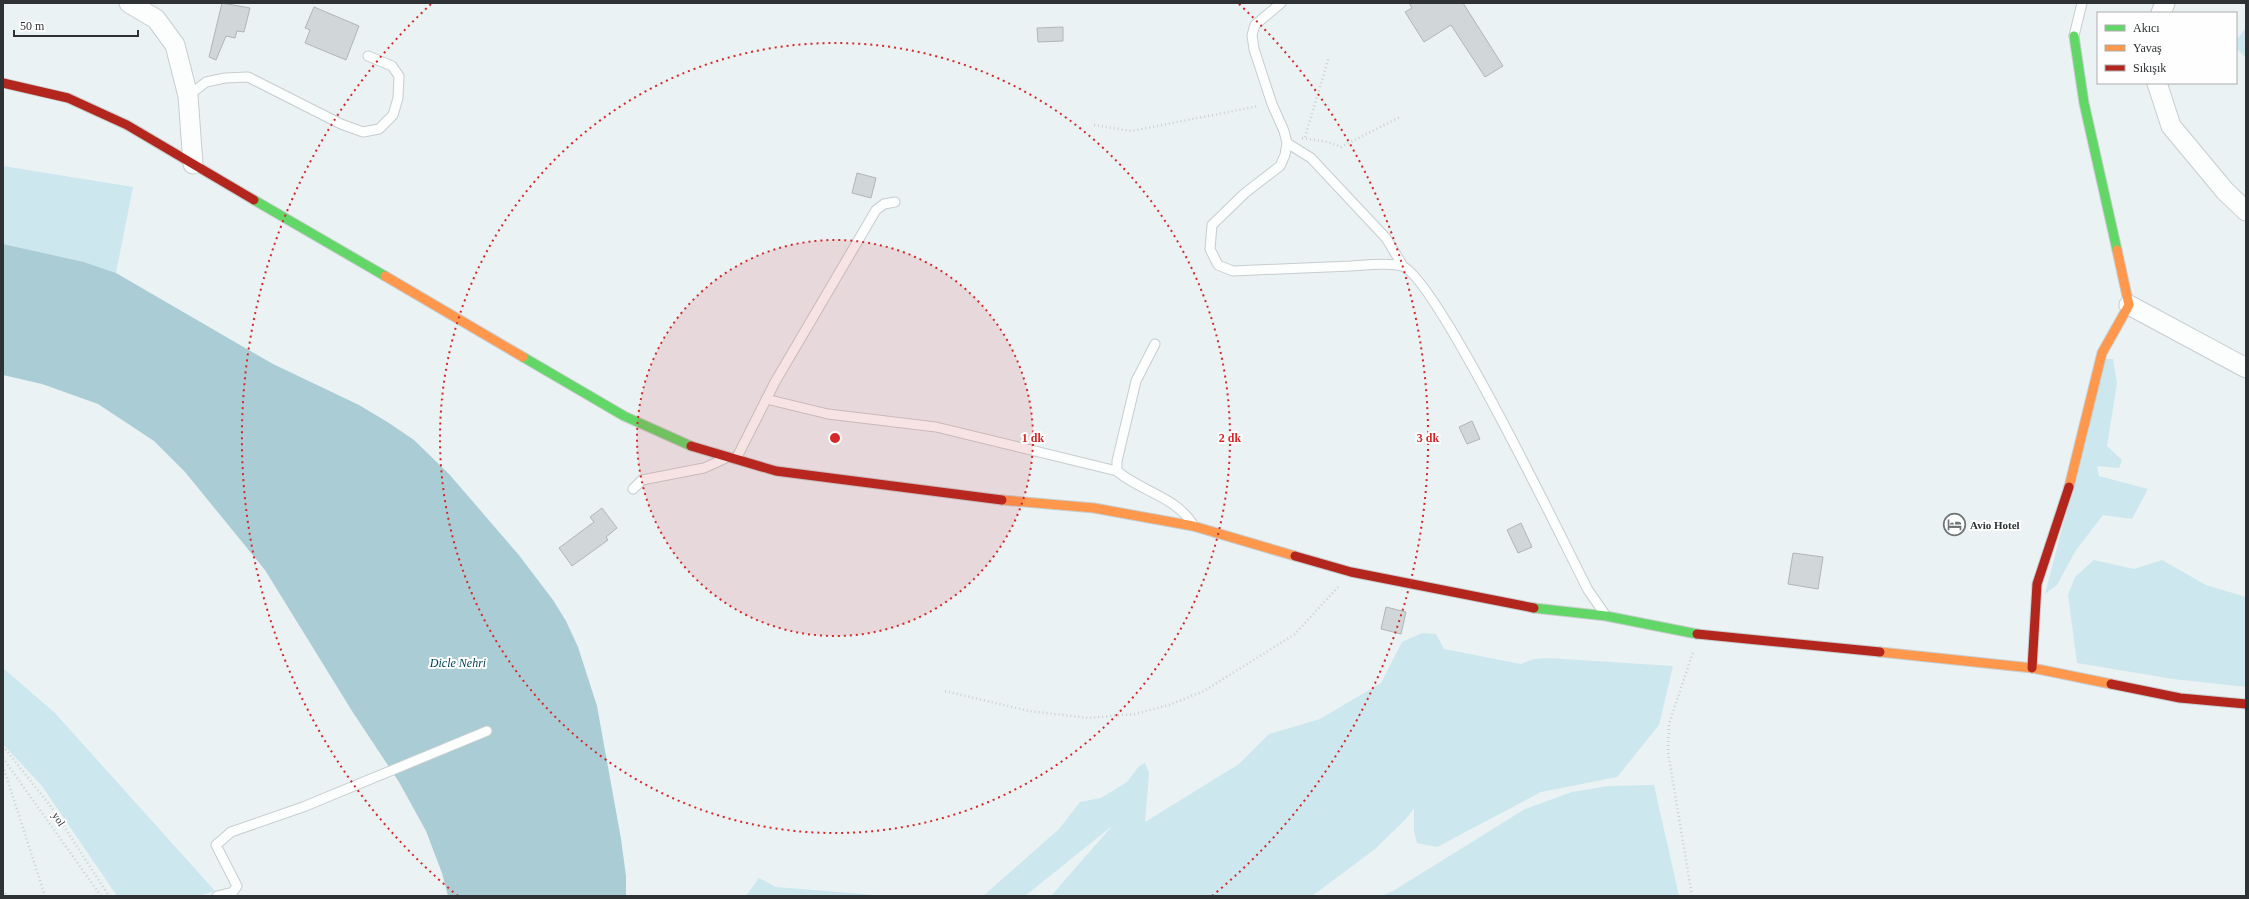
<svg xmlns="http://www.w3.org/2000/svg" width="2249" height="899" viewBox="0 0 2249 899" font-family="Georgia,serif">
<rect width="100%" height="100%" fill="#eaf2f4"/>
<path fill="#cde7ee" d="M 2246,28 L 2246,58 L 2236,48 L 2236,40 Z
M 3,166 L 133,187 L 116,273 L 84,262 L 3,244 Z
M 2106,359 L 2113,359 L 2117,383 L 2107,446 L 2122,460 L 2119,468 L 2097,466 L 2099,476 L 2148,489 L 2132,519 L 2103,515 L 2076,550 L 2057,585 L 2045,594 Z
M 2094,560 L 2134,569 L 2162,560 L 2206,585 L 2246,597 L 2246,687 L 2173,679 L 2077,663 L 2068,595 L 2075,577 Z
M 1422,633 L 1436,634 L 1444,649 L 1521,664 L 1534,659 L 1548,658 L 1673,666 L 1659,725 L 1617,777 L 1541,792 L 1437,847 L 1417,843 L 1414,831 L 1414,808 L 1406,819 L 1375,849 L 1312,896 L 1051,896 L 1112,826 L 1025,896 L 983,896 L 1059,829 L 1080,802 L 1101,798 L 1127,782 L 1139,766 L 1145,763 L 1149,773 L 1145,822 L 1239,764 L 1269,734 L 1320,719 L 1381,683 L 1402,642 Z
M 3,668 L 55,713 L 215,891 L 198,896 L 117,896 L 42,786 L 3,744 Z
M 1654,785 L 1679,896 L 1381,896 L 1393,891 L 1525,809 L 1572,792 L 1608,786 Z
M 759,878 L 776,887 L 889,896 L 746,896 Z"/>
<path fill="#aaccd4" d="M 3,244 L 84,262 L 116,273 L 273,364 L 359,405 L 389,423 L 414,440 L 449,474 L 518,554 L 553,600 L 566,621 L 578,647 L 597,706 L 621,839 L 626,876 L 626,896 L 448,896 L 442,873 L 426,831 L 399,782 L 352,711 L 265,570 L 185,472 L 154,441 L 98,404 L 42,384 L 3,375 Z"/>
<path fill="#d1d6d8" stroke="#b0b6b7" d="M 222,3 L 250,8 L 244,32 L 237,31 L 235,38 L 226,36 L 216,60 L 209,57 Z
M 1409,3 L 1463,3 L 1503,66 L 1485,77 L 1451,25 L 1424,42 L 1405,12 L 1412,8 Z
M 314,7 L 359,26 L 346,60 L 305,43 L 310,30 L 305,28 Z
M 1063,27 L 1063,41 L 1038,42 L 1037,28 Z
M 857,173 L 876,178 L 871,198 L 852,193 Z
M 1472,421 L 1480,439 L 1467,444 L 1459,427 Z
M 602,508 L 617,528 L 606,537 L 608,540 L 572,566 L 559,548 L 594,522 L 590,517 Z
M 1521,523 L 1532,547 L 1518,553 L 1507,530 Z
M 1793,553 L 1823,557 L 1818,589 L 1788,584 Z
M 1386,607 L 1406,612 L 1401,634 L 1381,629 Z"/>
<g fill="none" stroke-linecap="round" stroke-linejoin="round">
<defs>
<path id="lane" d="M 1281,3 L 1255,25 L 1252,35 L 1254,49 L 1272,104 L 1284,131 L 1287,143 L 1285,155 L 1280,166 L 1245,193 L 1212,225 L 1210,249 L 1218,265 L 1233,271 C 1272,269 1312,268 1351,266 C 1365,265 1389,262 1402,266 C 1436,277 1565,545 1588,590 L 1604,613
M 2074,36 L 2082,3
M 188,96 L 206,82 L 225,78 L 248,77 L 341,124 L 363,132 L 379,129 L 393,115 L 398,98 L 399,76 L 392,66 L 368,56
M 1287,143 L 1311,158 L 1386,238 L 1403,266
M 1155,344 L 1136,381 L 1117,461 L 1117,471 C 1140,491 1174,496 1192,523
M 766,399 L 828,414 L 936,427 L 1117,471
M 736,459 L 775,382 L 876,210 L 884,204 L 895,202
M 633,489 L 642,480 L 704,468 L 724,459
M 217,896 L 233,892 L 237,886 L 216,845 L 231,832 L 303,807 L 487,731"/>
<path id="street" d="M 129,3 L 156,19 L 175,45 L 188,96 L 193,164
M 2161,13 L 2165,3
M 2157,83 L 2171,126 L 2225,191 L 2246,211
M 2129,305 L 2246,368"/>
<path id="fast" d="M 2074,36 L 2084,103 L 2117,250
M 254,200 L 385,276
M 523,357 L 624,416 L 691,446
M 1534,608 L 1606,616 L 1697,634"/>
<path id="slow" d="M 385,276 L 523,357
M 2069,487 L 2102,353 L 2129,305 L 2117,250
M 1002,500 L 1094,508 L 1193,526 L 1295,556
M 1880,652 L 2032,668 L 2111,684"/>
<path id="jam" d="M 3,83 L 68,98 L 127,125 L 254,200
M 691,446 L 776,471 L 1002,500
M 1295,556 L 1351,572 L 1534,608
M 1697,634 L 1880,652
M 2032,668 L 2037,584 L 2069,487
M 2111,684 L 2180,698 L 2246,704"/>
</defs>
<use href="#lane" stroke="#c7cdcf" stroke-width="11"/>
<use href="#street" stroke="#c7cdcf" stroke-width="21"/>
<use href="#fast" stroke="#c7cdcf" stroke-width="11"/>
<use href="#slow" stroke="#c7cdcf" stroke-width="11"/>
<use href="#jam" stroke="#c7cdcf" stroke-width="11"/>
<path stroke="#cccfcf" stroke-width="2.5" stroke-dasharray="1 3" stroke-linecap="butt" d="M 1094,125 L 1131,131 L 1259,106
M 1305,137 L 1329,57
M 1302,138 L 1328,142 L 1341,147 L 1400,117
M 945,691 L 1029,711 L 1088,718 L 1135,714 L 1169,705 L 1204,691 L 1295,634 L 1338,587
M 3,746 L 52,808 L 109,896
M 3,758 L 101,896
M 3,766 L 45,896
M 3,890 L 7,896
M 1692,896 L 1668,752 L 1669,724 L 1693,652"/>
<use href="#lane" stroke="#fcfdfd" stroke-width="9"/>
<use href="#street" stroke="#fcfdfd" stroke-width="19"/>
<use href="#fast" stroke="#63d668" stroke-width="9"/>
<use href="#slow" stroke="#ff974d" stroke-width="9"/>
<use href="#jam" stroke="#b3261e" stroke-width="9"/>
</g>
<circle cx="835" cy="438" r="198" fill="#d62828" fill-opacity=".12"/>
<g fill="none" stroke="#d62828" stroke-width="2" stroke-dasharray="2 4">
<circle cx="835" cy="438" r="198"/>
<circle cx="835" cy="438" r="395"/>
<path d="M458 896A593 593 0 0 1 431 4M1239 4A593 593 0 0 1 1212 896"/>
</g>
<defs>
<symbol id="hotel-ring" viewBox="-11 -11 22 22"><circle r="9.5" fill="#fefefe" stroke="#707577" stroke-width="1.5"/><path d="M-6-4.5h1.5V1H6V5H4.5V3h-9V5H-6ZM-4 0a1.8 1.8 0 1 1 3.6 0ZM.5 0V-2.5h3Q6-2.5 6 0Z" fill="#707577"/></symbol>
</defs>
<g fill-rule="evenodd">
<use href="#hotel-ring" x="1942" y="512" width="25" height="25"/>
</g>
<g text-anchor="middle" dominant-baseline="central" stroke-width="4" stroke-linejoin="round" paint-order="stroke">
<g font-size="11" font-weight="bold" fill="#2e3234" stroke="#fefefe" text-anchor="start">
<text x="1970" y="525">Avio Hotel</text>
</g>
<g font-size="11" fill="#2e3234" stroke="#fefefe">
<text transform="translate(59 819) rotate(57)">yol</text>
</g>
<g font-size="12" font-style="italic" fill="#004250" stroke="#fefefe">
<text x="458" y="663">Dicle Nehri</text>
</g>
</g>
<circle cx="835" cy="438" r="6" fill="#d62828" stroke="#fefefe" stroke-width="2"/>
<g font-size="12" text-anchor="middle" font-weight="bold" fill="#d62828" stroke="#fefefe" stroke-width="4" stroke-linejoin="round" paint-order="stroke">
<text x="1033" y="442">1 dk</text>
<text x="1230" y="442">2 dk</text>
<text x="1428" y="442">3 dk</text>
</g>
<rect width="2249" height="899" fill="none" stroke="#2e3234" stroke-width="8"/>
<rect x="2097" y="12" width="140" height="72" fill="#fefefe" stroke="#abacad"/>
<rect x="2105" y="25" width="20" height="6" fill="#63d668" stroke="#abacad"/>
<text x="2133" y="32" font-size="12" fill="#2e3234">Akıcı</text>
<rect x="2105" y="45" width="20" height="6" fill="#ff974d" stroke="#abacad"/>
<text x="2133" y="52" font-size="12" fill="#2e3234">Yavaş</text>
<rect x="2105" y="65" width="20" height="6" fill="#b3261e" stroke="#abacad"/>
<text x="2133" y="72" font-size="12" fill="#2e3234">Sıkışık</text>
<path d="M14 30v6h124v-6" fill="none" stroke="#2e3234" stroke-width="2"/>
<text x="20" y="30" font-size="12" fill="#2e3234" stroke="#fefefe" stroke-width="3" paint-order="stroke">50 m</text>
</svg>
